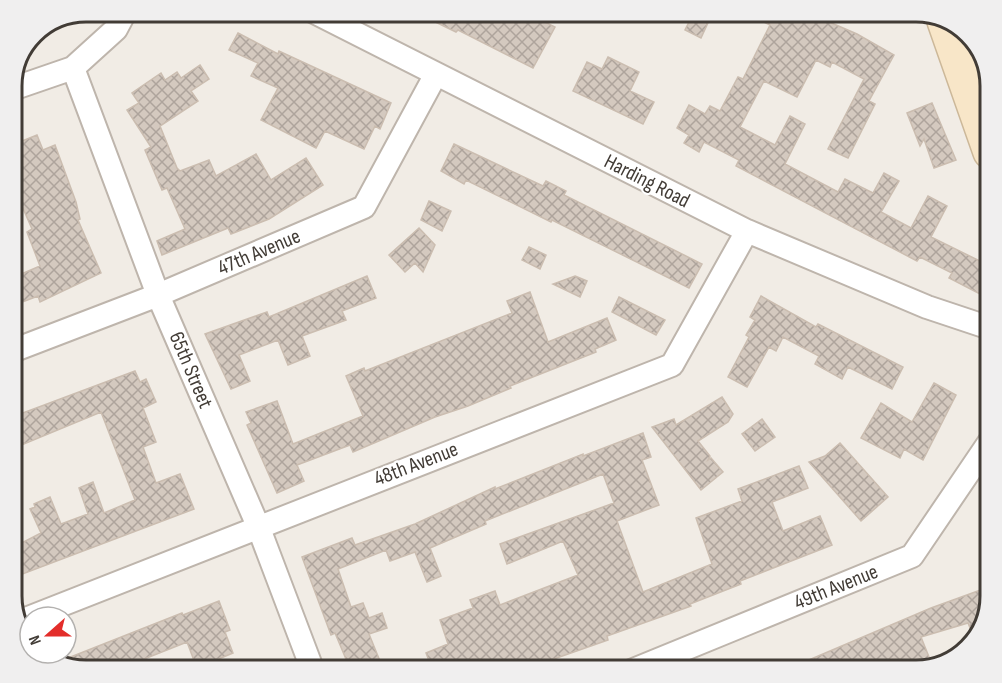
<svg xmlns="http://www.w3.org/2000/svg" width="1002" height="683" viewBox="0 0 1002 683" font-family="'Sofia Sans Condensed',sans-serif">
<defs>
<pattern id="building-cross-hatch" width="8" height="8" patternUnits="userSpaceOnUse" patternTransform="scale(1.5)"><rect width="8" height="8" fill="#d4c9bf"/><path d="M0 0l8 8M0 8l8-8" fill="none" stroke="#aea49c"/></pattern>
</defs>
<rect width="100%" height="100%" fill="#f1ece5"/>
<path fill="url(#building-cross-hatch)" stroke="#cbbdb0" stroke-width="1.5" d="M 415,12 L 502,12 L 523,22 L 527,13 L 555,27 L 533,68 L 458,30 L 456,32 Z
M 694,12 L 713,12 L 701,38 L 685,30 Z
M 743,12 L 800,12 L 818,22 L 820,18 L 857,34 L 894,55 L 869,101 L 875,104 L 848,158 L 828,149 L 864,79 L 832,62 L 830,67 L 816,60 L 797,97 L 764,81 L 740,127 L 775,145 L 790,116 L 805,124 L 785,164 L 838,192 L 845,179 L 873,193 L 884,173 L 899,181 L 881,212 L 911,228 L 928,196 L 947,206 L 931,237 L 990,266 L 990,279 L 982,295 L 949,278 L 952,273 L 920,257 L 917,261 L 736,166 L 739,160 L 704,142 L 699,152 L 684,143 L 689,135 L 677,128 L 689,105 L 705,114 L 710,106 L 720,111 L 738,77 L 743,79 L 770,25 Z
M 238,33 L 278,54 L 279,51 L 391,103 L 380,129 L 375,126 L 364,149 L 325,131 L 316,148 L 261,120 L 278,88 L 251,76 L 258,63 L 229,50 Z
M 608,57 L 639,72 L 630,91 L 654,102 L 643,124 L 573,91 L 587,62 L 602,69 Z
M 200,65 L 209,79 L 191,91 L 198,101 L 160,126 L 177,168 L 180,171 L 209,160 L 216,176 L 256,154 L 271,180 L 306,158 L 323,185 L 269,219 L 231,234 L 228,228 L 162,255 L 157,241 L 185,229 L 167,188 L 162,190 L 145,150 L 151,147 L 127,110 L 139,103 L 132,93 L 161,73 L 165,80 L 177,72 L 181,78 Z
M 932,103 L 956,160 L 934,168 L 924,139 L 920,146 L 907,113 Z
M 37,135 L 43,150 L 55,145 L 76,202 L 80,219 L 78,220 L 101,273 L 40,302 L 38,296 L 12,306 L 12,278 L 40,266 L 27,232 L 32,229 L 12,183 L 12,145 Z
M 454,144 L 543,186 L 546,181 L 566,191 L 564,195 L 702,264 L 689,288 L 552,220 L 551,222 L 466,180 L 464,184 L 441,171 Z
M 429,201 L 451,211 L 442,231 L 421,220 Z
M 419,228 L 435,245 L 423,272 L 415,263 L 405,272 L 389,255 Z
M 529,247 L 546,255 L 540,269 L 522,260 Z
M 367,276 L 376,298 L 342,311 L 346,320 L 302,336 L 310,356 L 288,365 L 278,340 L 239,355 L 250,381 L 231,389 L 205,334 L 267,312 L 269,317 Z
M 575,276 L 587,281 L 580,297 L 553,284 Z
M 530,292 L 548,342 L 607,318 L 616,340 L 595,349 L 596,352 L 510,386 L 511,388 L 468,406 L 435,417 L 353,452 L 350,445 L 297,465 L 304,481 L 277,493 L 247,425 L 251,423 L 246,412 L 277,401 L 293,444 L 363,416 L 346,376 L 364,368 L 365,371 L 512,313 L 507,301 Z
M 761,296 L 816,327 L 818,324 L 903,367 L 892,389 L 848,367 L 842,379 L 815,364 L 819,356 L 783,337 L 776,351 L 769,347 L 747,387 L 728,377 L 749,337 L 746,335 L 755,320 L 750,317 Z
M 619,297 L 665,320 L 656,335 L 612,312 Z
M 135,371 L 140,382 L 146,379 L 156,402 L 143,408 L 156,442 L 143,447 L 156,483 L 180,474 L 194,509 L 12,578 L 12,548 L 41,533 L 30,509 L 35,507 L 34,504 L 50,497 L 61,524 L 88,514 L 79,488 L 93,482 L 104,513 L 135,500 L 101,412 L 12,449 L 12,417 Z
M 934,383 L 956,395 L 923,460 L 904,449 L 900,458 L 861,438 L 881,403 L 912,422 Z
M 722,397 L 733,414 L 728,422 L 698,441 L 710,456 L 708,460 L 711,458 L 723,472 L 701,490 L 652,427 L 674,419 L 676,425 Z
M 762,419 L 775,437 L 755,451 L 742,434 Z
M 643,433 L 651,457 L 642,460 L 659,505 L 617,521 L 643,592 L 712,564 L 696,518 L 742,501 L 738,489 L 799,466 L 808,488 L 772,502 L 783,531 L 820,516 L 832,545 L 740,581 L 741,584 L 690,604 L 691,606 L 607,636 L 608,640 L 531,667 L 518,671 L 433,671 L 426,653 L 448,644 L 440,620 L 473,608 L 470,600 L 495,591 L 500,605 L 578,575 L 563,541 L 507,564 L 500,544 L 614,503 L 603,474 L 485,521 L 486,524 L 430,548 L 441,576 L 427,582 L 415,552 L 390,561 L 386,550 L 338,569 L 351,607 L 363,603 L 369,618 L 382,613 L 387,628 L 369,634 L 384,671 L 351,671 L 335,633 L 331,635 L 302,557 L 352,538 L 355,545 L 415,524 L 495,487 L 495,489 L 583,454 L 583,456 Z
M 840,443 L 888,497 L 861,521 L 809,462 L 825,456 Z
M 986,588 L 989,599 L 975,640 L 968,623 L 921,637 L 933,667 L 916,671 L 783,671 L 931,608 Z
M 219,601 L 230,630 L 225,632 L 233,653 L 216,660 L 220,671 L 198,671 L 187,642 L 114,671 L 86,671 L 58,662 L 182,613 L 183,615 Z"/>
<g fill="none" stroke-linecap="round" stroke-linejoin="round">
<defs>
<path id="street" d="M 314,12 L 747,231 L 927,307 L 990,328
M 73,68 L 158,295 L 258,526 L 313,671
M 12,89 L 73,68 L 116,29 L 125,12
M 12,351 L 158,295 L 364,207 L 436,74
M 18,622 L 672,365 L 747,231
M 631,671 L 912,556 L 990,441"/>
<path id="secondary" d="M 944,21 L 990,152"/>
</defs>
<use href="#street" stroke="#beb5ac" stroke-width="26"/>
<use href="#secondary" stroke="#ccb899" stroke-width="36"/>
<use href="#street" stroke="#fff" stroke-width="22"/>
<use href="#secondary" stroke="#f8e6c8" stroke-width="33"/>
</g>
<g text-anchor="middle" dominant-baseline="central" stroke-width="4.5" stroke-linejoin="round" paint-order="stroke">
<g font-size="21" fill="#423c36" stroke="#fff">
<text transform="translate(647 181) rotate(27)">Harding Road</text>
<text transform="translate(259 252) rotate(-23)">47th Avenue</text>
<text transform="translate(191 370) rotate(67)">65th Street</text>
<text transform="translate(416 464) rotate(-21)">48th Avenue</text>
<text transform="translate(836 587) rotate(-22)">49th Avenue</text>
</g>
</g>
<path d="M0 0H1002V683H0ZM86 22H916A64 64 0 0 1 980 86V596A64 64 0 0 1 916 660H86A64 64 0 0 1 22 596V86A64 64 0 0 1 86 22Z" fill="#f0efef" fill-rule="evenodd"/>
<path fill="none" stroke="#423c36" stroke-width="3" d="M86 22H916A64 64 0 0 1 980 86V596A64 64 0 0 1 916 660H86A64 64 0 0 1 22 596V86A64 64 0 0 1 86 22Z"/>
<g transform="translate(48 635) rotate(249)"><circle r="28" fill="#ffffff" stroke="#b3b1af" stroke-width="1.5"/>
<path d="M0-4.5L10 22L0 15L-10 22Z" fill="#e32d2a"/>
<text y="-9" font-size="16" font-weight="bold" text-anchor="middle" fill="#423c36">N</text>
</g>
</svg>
